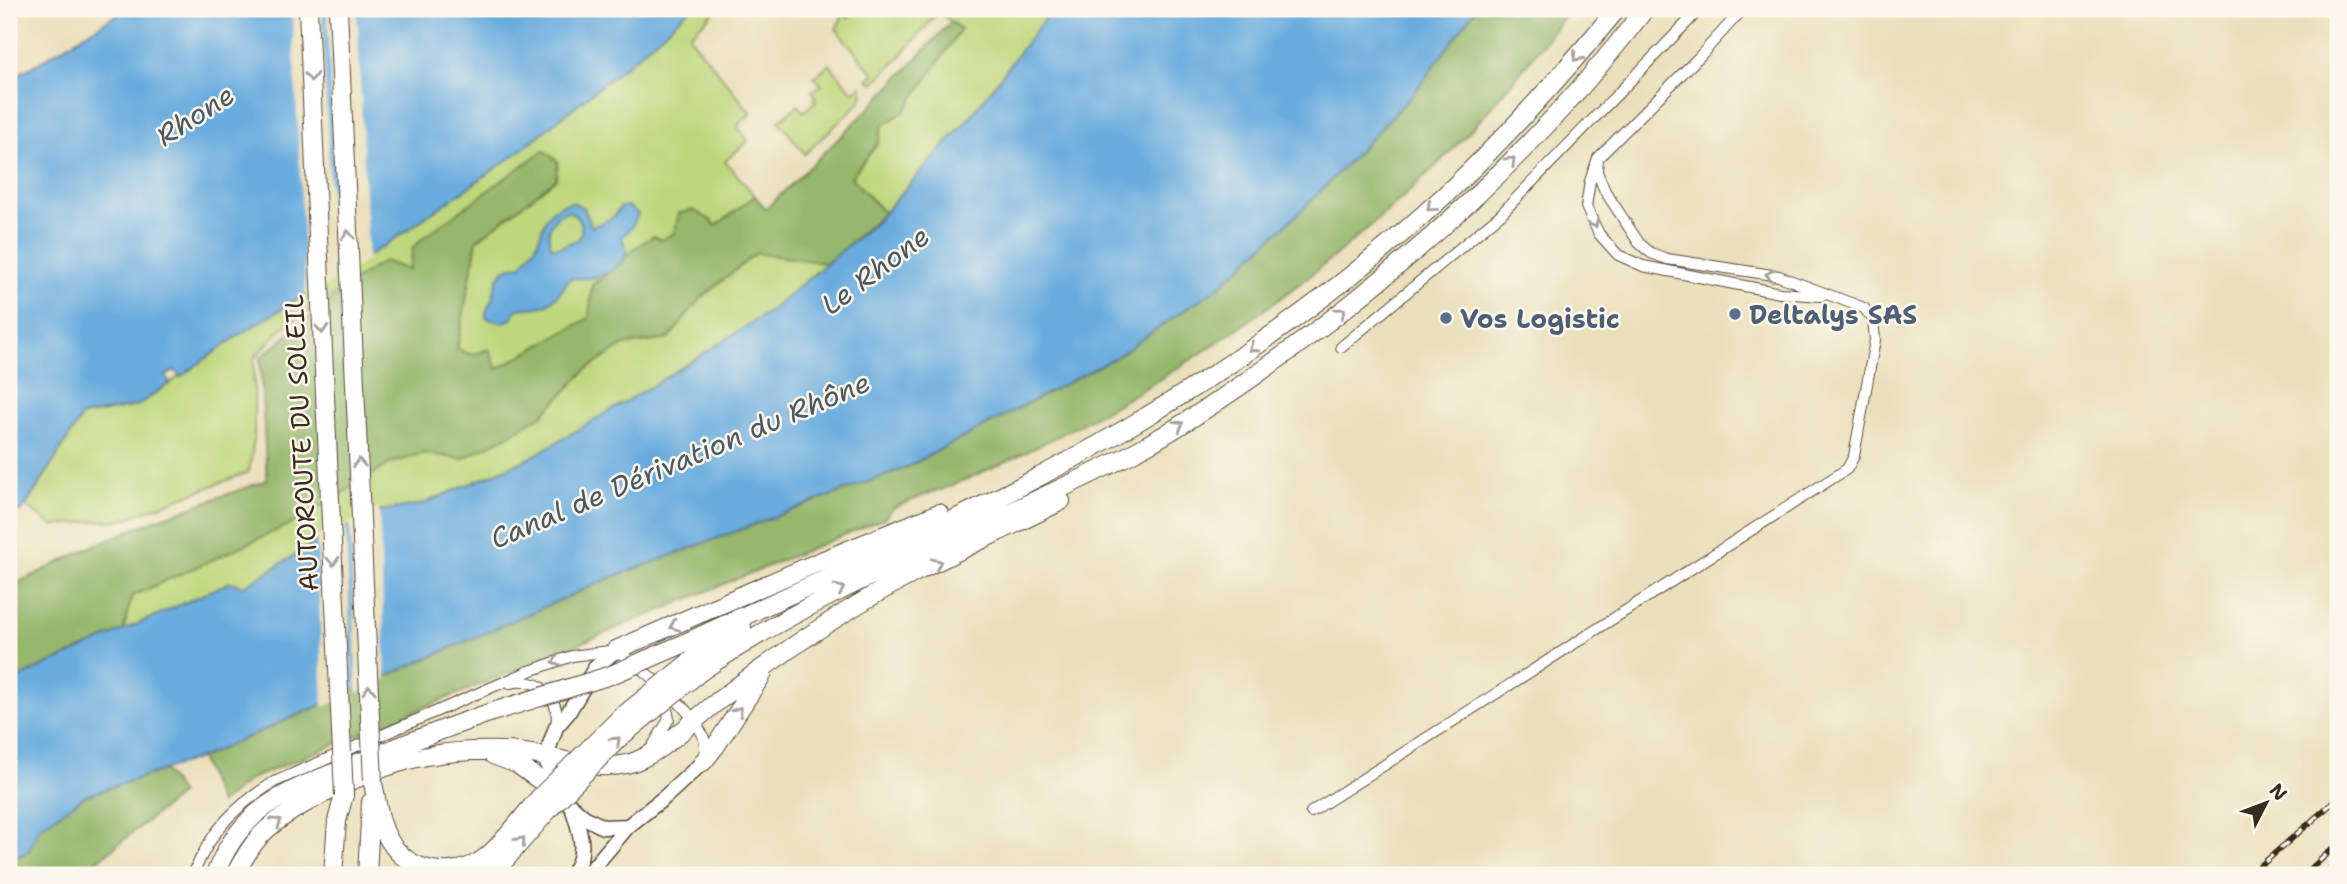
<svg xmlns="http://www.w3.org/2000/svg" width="2347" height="884" viewBox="0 0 2347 884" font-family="'Shantell Sans',sans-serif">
<rect width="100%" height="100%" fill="#fbf7ec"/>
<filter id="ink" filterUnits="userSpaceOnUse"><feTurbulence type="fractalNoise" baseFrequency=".0143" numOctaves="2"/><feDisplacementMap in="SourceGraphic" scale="14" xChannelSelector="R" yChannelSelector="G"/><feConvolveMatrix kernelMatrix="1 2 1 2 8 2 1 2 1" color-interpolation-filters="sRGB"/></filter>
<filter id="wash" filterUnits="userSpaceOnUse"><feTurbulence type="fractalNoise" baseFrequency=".00686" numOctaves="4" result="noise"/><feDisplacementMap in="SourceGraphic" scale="28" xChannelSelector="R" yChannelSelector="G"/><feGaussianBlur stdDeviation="1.57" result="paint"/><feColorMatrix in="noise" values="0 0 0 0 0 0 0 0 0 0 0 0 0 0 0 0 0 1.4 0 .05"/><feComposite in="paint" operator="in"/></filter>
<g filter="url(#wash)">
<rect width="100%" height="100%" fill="#eadfba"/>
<path fill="#bed77c" stroke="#7c804d" stroke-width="2" d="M 688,9 L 717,9 L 689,36 L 751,113 L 737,126 L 748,141 L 725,161 L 755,196 L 716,226 L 709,219 L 674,233 L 662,240 L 635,248 L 623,261 L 589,318 L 497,369 L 457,349 L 477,240 L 556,179 L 544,151 L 413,248 L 409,271 L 384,261 L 282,328 L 254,358 L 254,440 L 249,472 L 122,520 L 94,521 L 53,526 L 26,506 L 82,416 L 137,406 L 239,335 L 384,246 L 512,157 L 629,63 Z
M 859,9 L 1052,9 L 970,117 L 884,213 L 851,177 L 878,143 L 882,126 L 904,112 L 961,29 L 938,12 L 899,58 L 874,83 L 868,80 L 874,74 L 836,29 L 844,13 L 848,18 Z
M 829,64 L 853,92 L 861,86 L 863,92 L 861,101 L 805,154 L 779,121 L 798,105 L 803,112 L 816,101 L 814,99 L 816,96 L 812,91 L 822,85 L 814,77 Z
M 756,253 L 827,263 L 770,311 L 657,383 L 528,459 L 423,504 L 381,511 L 312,545 L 244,586 L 123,631 L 132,596 L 295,522 L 391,463 L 424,453 L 462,459 L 542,415 L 587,369 L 624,345 L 668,339 L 700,299 Z"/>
<path fill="#96b86c" stroke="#687145" stroke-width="2" d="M 1476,9 L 1570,9 C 1530,61 1490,112 1443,159 C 1301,299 1126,414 941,490 L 937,490 L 893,508 L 885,518 L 250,779 L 220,804 L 200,758 L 608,579 L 905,468 L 1116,357 L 1221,285 L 1308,204 L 1413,94 Z
M 951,22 L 961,29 L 904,112 L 882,126 L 878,143 L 851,177 L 884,213 L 827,263 L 756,253 L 700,299 L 668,339 L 624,345 L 587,369 L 542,415 L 510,435 L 462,459 L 424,453 L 391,463 L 295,522 L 132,596 L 123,631 L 9,682 L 9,587 L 97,544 L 153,521 L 267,480 L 260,358 L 355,280 L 384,261 L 409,270 L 413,248 L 424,237 L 544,150 L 558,162 L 556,179 L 477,240 L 457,349 L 472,355 L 489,349 L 497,369 L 589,318 L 592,285 L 623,261 L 635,248 L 653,236 L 662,240 L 674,233 L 679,213 L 693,210 L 709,219 L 716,226 L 755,196 L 766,209 L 869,109 Z
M 163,769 L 181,794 L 83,872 L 75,875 L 9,875 L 9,860 L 28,852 L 39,828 L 85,796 Z"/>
<path fill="#69acde" stroke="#526b7e" stroke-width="2" fill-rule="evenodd" d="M 126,9 L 690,9 L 629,63 L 512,157 L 384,246 L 239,335 L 180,377 L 175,370 L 166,376 L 170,383 L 137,406 L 82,416 L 21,513 L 9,505 L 9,78 L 30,68 Z
M 1052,9 L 1476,9 L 1413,94 L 1308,204 L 1221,285 L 1116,357 L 905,468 L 608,579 L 200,758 L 85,796 L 39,828 L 28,852 L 9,860 L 9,682 L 230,582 L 244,586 L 312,545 L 381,511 L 423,504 L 528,459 L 657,383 L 770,311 L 875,223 L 970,117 Z
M 572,202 L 584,208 L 592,227 L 612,218 L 621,207 L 628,206 L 638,214 L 632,227 L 622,237 L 627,251 C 618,276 593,280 570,278 C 551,306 551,307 517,309 L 511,319 L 503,323 L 486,318 C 485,308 491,305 493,296 C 497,277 499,267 522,265 C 526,259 531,253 535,247 C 547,224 541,209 572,202 ZM 568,211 C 580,217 585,226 579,239 L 558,248 L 551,246 C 545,230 552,216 568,211 Z"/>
<path fill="#eadfba" d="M 292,9 L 322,9 L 334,280 L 306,298 Z
M 327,9 L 357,9 L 368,260 L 339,278 Z
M 379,508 L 386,680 L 357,693 L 350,523 Z
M 346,524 L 353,695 L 323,707 L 317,538 Z"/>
</g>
<g filter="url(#ink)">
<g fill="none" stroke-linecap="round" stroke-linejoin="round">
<defs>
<path id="street" d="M 1743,9 L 1700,56 L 1598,158 L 1590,181 L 1586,207 L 1599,234 L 1618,255 L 1643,266 L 1780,293 L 1821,296
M 1341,347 L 1501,214 L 1700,9
M 510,683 C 540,677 561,697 556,727
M 652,747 L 669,719 L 665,698
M 1311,812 L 1847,469 L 1854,456 L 1875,340 L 1873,319 L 1864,308 L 1779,276 L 1667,259 L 1651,253 L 1639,243 L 1605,191 L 1597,172 L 1598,158
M 193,875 C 211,830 234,807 274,782 L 527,672 L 572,656 L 616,650 C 642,669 691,707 703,736 C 706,743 705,751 704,758"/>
<path id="secondary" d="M 616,650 L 595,668 L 568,713 L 556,727 L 546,756 L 552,789 L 584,817 L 603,827 L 628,826
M 571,875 C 589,854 580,831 572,807
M 587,875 L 628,826 L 665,797 L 703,762"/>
<path id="highway" d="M 308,9 L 325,395
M 683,644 C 832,574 985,512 1127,428 C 1240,362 1349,284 1446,194 C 1507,137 1563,74 1617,9
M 616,650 L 821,561 L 939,513
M 692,660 L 742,627
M 700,672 C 833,580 987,529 1129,455 C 1187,424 1243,385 1296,346 C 1426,250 1547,137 1645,9
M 493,755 L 517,764 L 552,789
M 703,762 L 715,747 L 762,675
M 373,783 C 377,801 379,823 389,840 C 408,873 455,881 485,858 C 505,842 522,817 540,797
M 215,875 C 224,851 237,830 257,813 C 281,793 314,781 343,769 C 391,749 440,730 489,713
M 235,875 C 242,861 250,847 261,835 C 293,802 382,764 427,756 C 453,751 480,750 506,751 C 546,752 588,773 627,764 C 660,756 695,718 722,698 C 762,668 802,639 844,613 C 913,569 989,538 1061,501
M 333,875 L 337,821 L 344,795
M 367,875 L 371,802
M 492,875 L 551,807"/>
</defs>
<use href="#street" stroke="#554535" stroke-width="12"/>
<use href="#secondary" stroke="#554535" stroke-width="17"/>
<use href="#highway" stroke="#554535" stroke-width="20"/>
<use href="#street" stroke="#fff" stroke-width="10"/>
<use href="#secondary" stroke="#fff" stroke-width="14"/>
<use href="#highway" stroke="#fff" stroke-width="18"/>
<defs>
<path id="rail" d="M 2250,875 L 2338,798
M 2304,875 L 2338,844
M 2327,875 L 2338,865"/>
</defs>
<use href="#rail" stroke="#3b2a1e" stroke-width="6"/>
<use href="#rail" stroke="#fbf7ec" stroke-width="3.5" stroke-dasharray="10" stroke-linecap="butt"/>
<defs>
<path id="highway-bridge" d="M 338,9 L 373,783
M 325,395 L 344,795
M 489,713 L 611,675 L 683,644
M 540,797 L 620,718 L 692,660
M 551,807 L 618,739 L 700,672"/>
</defs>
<use href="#highway-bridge" stroke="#554535" stroke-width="20" stroke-linecap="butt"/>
<use href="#highway-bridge" stroke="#fff" stroke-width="18"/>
</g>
<defs><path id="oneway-chevron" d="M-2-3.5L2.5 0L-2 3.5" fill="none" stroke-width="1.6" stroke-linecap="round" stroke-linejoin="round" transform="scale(1.75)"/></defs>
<g stroke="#a79f9a">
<use href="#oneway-chevron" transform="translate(1577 57) rotate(132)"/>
<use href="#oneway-chevron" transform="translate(311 77) rotate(87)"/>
<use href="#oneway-chevron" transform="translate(1511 161) rotate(-45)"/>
<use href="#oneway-chevron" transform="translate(1431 207) rotate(139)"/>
<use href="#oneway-chevron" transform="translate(1594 223) rotate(65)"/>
<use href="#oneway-chevron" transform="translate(348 235) rotate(-93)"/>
<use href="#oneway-chevron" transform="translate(1770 275) rotate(-170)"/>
<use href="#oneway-chevron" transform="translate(1341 312) rotate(-37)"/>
<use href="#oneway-chevron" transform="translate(322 329) rotate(87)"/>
<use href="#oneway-chevron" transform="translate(1253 348) rotate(145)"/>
<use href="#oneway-chevron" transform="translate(1179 425) rotate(-32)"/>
<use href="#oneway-chevron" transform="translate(359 463) rotate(-93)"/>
<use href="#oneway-chevron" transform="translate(333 561) rotate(87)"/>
<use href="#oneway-chevron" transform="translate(937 563) rotate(-25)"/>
<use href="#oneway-chevron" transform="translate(840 589) rotate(-26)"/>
<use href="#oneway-chevron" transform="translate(674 626) rotate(157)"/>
<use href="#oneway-chevron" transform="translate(557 661) rotate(160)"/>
<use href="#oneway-chevron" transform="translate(369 690) rotate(-93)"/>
<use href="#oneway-chevron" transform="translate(738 711) rotate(-58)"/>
<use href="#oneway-chevron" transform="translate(616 741) rotate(-43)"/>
<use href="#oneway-chevron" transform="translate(277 822) rotate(-37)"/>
<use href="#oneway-chevron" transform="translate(521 841) rotate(-49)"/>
</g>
</g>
<g fill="#5c6f8a" stroke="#fbf7ec" stroke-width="2.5">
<circle cx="1735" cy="314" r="7"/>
<circle cx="1446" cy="318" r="7"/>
</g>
<g text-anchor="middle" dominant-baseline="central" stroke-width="5" stroke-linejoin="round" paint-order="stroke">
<g font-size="26" font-weight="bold" fill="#4e5e75" stroke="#fbf7ec" text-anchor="start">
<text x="1749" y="314">Deltalys SAS</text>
<text x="1460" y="318">Vos Logistic</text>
</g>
<g font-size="26" fill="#3b2a1e" stroke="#fbf7ec">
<text transform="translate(301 443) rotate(-93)">AUTOROUTE DU SOLEIL</text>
</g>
<g font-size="28" font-style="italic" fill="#4b5861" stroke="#fbf7ec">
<text transform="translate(195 115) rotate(-33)">Rhone</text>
<text transform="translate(875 270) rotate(-37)">Le Rhone</text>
<text transform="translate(680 460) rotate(-23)">Canal de Dérivation du Rhône</text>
</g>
</g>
<rect width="2347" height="884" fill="none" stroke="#fbf7ec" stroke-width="35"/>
<g transform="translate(2266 803) rotate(48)" stroke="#fbf7ec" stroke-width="5" paint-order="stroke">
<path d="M0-5L12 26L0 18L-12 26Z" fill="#3b2a1e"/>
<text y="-10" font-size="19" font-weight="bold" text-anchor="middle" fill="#3b2a1e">N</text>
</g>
</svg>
